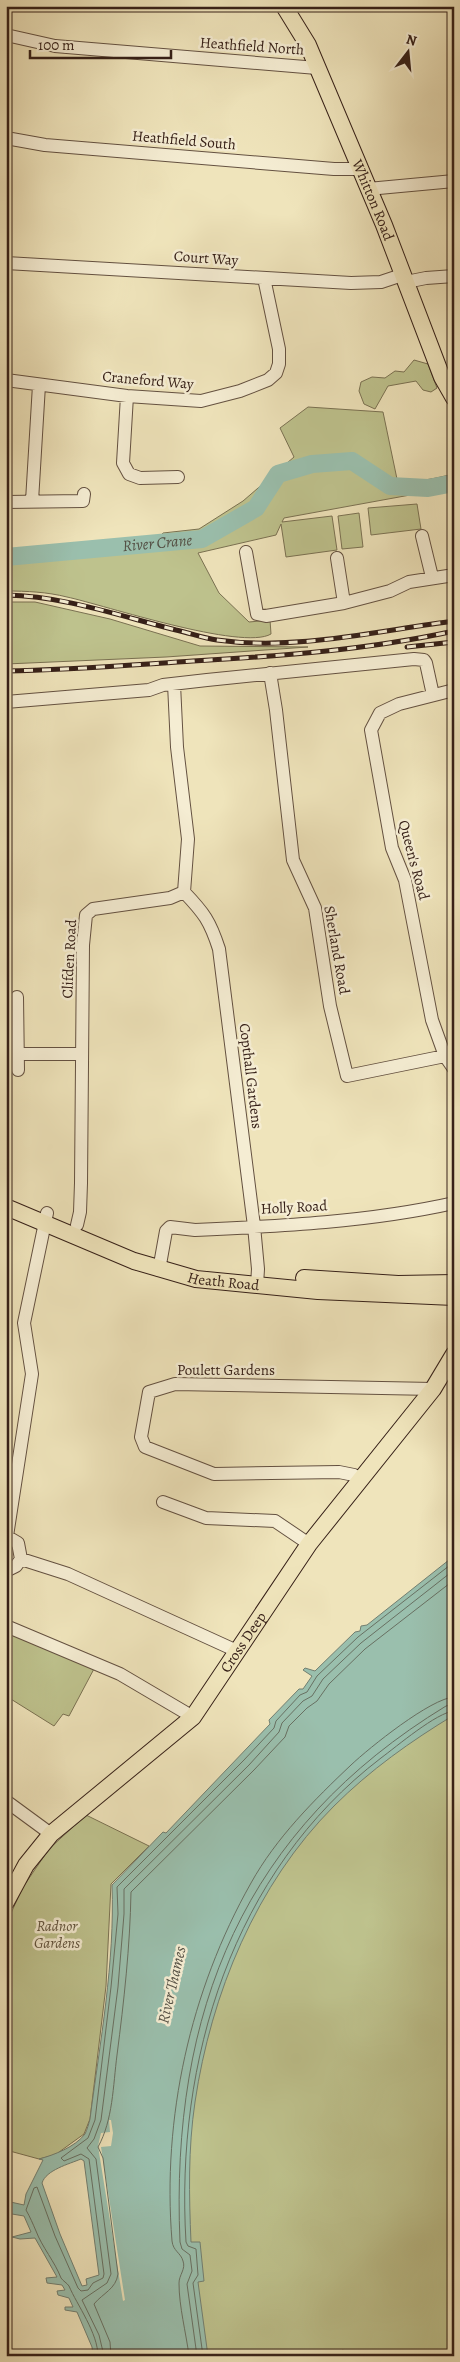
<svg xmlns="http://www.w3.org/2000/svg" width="460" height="2362" viewBox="0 0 460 2362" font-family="Alegreya,serif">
<rect width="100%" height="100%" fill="#efe4bb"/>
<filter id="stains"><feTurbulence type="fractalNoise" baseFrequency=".004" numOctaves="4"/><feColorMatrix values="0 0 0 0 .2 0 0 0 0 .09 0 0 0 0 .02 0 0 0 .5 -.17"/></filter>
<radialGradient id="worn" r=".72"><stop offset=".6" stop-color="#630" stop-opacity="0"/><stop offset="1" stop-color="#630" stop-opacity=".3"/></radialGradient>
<path fill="#bec28d" stroke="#7a7152" d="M 414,360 L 428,364 L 437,388 L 431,392 L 423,390 L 416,381 L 388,386 L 375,409 L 364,404 L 359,391 L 361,382 L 372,377 L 385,378 L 395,371 L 404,372 Z
M 308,407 L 383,412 L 397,479 C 416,484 435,478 454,474 L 454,487 L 284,518 L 282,522 L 332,516 L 337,550 L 286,557 L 281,524 L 276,535 L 198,553 L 219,593 L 249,622 L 270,620 L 271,634 C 242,651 104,605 67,597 C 47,592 27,591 6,591 L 6,561 L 151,546 L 163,533 L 199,529 L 243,501 L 294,457 L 280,428 Z
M 417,504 L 421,529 L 371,535 L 368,508 Z
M 359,513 L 363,547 L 342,549 L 338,516 Z
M 6,602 L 35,602 L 110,619 L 200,646 L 308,647 L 166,657 L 6,664 Z
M 6,1629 L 95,1667 L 69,1716 L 63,1714 L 54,1726 L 6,1696 Z
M 454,1710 L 454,2356 L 372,2356 L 342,2350 L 337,2356 L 198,2356 L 179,2234 L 188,2116 L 224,1969 L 276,1867 L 336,1798 L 402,1739 Z
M 86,1815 L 149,1846 L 111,1884 L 106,1986 L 90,2119 L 84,2134 L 55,2155 L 39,2159 L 6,2150 L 6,1924 L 23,1887 L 49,1849 Z"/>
<path fill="#9abfad" stroke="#727f71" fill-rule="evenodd" d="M 454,1556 L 454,1715 C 411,1741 370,1770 334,1806 C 256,1884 211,1994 195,2102 C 188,2149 189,2195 191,2242 L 200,2242 L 204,2281 L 198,2282 L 208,2356 L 93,2356 L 92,2347 L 77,2312 L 65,2310 L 65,2307 L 73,2307 L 69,2298 L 58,2295 L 57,2291 L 65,2290 L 62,2285 L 47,2283 L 46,2278 L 57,2277 L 35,2238 L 20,2239 L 12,2237 L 31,2232 L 24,2216 L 6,2213 L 6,2201 L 24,2205 L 26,2194 L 43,2160 L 39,2159 C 54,2155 75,2147 85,2134 C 87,2130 89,2123 90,2119 C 100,2042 115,1962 112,1885 L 163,1832 L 166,1833 L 270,1724 L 269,1720 L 299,1689 L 303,1689 L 312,1676 L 303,1670 L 305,1668 L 315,1671 L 355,1632 L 360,1631 L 361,1626 L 367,1625 ZM 81,2159 L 84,2161 L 99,2275 L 86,2279 L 87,2285 L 82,2286 L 60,2234 L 42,2183 C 46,2170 69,2164 81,2159 Z"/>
<path fill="#efe4bb" d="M 109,2120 L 111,2120 L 113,2133 L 111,2146 L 101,2147 L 125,2300 L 123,2301 L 98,2146 L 101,2133 L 110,2132 Z"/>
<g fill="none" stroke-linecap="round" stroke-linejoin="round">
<path stroke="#687062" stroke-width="1" d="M 98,2356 C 98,2333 77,2305 69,2286 C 67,2283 63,2281 61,2278 C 55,2262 42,2247 36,2231 C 33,2224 30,2217 26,2210 L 34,2188 L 37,2187 L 55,2236 L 78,2288 L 81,2291 L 88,2290 L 93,2283 L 103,2278 L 104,2274 L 89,2159 L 81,2154 L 64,2161 L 61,2158 L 88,2138 L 95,2120 L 111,1987 L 118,1914 L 117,1887 L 244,1760 L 274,1728 L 276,1721 L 300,1695 L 307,1692 L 317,1676 L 358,1637 L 454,1562
M 104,2356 L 99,2335 L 82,2300 L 107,2283 L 111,2274 L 96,2159 L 87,2148 L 94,2139 L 101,2120 L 118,1987 L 124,1914 L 124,1889 L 249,1765 L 279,1732 L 282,1723 L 303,1701 L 312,1696 L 323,1679 L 361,1643 L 454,1570
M 111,2356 L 110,2342 L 94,2304 C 103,2293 116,2289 118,2274 L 103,2158 L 98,2147 C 113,2120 113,2086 117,2055 C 124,2001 130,1947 131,1892 L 254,1770 L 285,1737 L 289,1726 L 307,1708 L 317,1701 L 329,1684 L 365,1649 L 454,1580
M 189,2356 C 186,2332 179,2307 179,2283 C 179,2275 186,2269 183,2261 C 181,2253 173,2251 172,2241 C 162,2118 190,1991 251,1883 C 276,1838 314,1800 351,1765 C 369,1748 431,1698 454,1697
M 197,2356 L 187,2284 L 192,2271 L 190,2255 L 182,2249 L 180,2242 C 170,2011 244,1829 446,1706 L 454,1704
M 203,2356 L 193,2283 L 198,2275 L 196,2249 L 188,2246 L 186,2242 C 175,2061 232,1872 381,1758 C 396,1747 437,1712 454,1711"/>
<path stroke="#9abfad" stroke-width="18" id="s1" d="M 6,557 L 202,539 L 256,508 L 278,474 L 312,464 L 352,461 L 390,486 L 428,488 L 454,483"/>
<defs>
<path id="minor" d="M 6,35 L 55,46 L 317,68
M 6,138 L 45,145 L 334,169 L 360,169
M 368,189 L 454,181
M 6,263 L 351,283 L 381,282 L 402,275
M 406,282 L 426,278 L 454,276
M 6,380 L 127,396 L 201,401 L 240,391 L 268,380 L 276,373 L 279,364 L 279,349 L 264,278
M 127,396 L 123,463 L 129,474 L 140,478 L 178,477
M 32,501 L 39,385
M 6,502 L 83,501 L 84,494
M 422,536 L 432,577
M 246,552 L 257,614 L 266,616 L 344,603 L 390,591 L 409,582 L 454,575
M 337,558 L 344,603
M 270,673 L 276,710 L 293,860 L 315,908 L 330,1006 L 347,1076 L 445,1056
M 454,690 L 399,704 L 380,713 L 371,730 L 392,848 L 405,880 L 432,1020 L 445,1056 L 454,1069
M 6,702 L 149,690 L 163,685 L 207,680 L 414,659 L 424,660 L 426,663 L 433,695
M 184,892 C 204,913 210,921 219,949 L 254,1226 L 258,1269 L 257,1285
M 17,997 L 18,1070
M 19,1054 L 82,1054
M 77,1225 L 80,1212 L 81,1183 L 83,945 L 86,915 L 93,909 L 170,898 L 184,892 L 188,839 L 177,747 L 174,684
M 159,1270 L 166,1231 L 170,1227 L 195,1230 C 282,1226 369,1222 454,1203
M 362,1479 L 354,1475 L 339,1472 L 214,1474 L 145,1447 L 141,1437 L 149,1392 L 175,1384 L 433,1389
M 163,1502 L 206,1518 L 275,1521 L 309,1544
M 6,1536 L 18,1543 L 21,1559 L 16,1566 L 6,1571
M 7,1536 L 32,1374 L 24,1323 L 47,1213
M 21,1559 L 68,1574 L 237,1651
M 6,1626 L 120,1674 L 193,1717
M 6,1801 L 51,1834"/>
<g id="major">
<path id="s2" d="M 284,6 L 308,45 L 384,225 L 442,377 L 454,398"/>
<path id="s3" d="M 6,1207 L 134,1261 L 196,1279 L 318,1291 L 454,1297"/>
<path d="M 304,1278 L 398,1284 L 454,1283"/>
<path id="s4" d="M 6,1902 L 26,1865 L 51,1834 L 193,1717 L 309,1544 L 433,1389 L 454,1354"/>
</g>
</defs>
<use href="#minor" stroke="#645141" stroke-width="14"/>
<use href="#major" stroke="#362018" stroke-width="18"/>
<use href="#minor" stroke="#f5edd3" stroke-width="12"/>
<use href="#major" stroke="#efe4bb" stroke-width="16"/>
<defs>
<path id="rail" d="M 6,595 C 64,596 120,616 176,630 C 190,633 203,638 217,640 C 295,651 376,631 454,621
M 407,647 L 454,642
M 6,671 C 69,670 131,665 193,661 C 280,656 368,650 454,631"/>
</defs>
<use href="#rail" stroke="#362018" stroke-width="5"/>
<use href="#rail" stroke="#f5edd3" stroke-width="3" stroke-dasharray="9" stroke-linecap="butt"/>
</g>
<g text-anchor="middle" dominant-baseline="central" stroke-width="5" stroke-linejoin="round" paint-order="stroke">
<g font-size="15" fill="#362018" stroke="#f5edd3">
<text transform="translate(252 46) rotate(4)">Heathfield North</text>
<text transform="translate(184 140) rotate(5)">Heathfield South</text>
<text stroke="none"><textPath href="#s2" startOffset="214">Whitton Road</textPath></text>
<text transform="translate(206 258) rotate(4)">Court Way</text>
<text transform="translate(148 380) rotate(5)">Craneford Way</text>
<text transform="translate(414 860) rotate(75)">Queen's Road</text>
<text transform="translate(337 950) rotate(80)">Sherland Road</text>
<text transform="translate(69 959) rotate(-87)">Clifden Road</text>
<text transform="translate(251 1076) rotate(83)">Copthall Gardens</text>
<text transform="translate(294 1207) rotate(-3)">Holly Road</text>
<text stroke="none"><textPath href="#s3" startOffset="231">Heath Road</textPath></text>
<text x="226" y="1370">Poulett Gardens</text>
<text stroke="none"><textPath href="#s4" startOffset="356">Cross Deep</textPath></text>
</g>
<g font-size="15" font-style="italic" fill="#5f513b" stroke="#f5edd3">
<text x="57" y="1926">Radnor<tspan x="57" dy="17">Gardens</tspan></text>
</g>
<g font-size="16" font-style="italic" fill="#545045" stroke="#f5edd3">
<text stroke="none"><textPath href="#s1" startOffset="152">River Crane</textPath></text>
<text transform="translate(172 1985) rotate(-77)">River Thames</text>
</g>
</g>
<rect width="460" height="2362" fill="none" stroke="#efe4bb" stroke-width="25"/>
<rect x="8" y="8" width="445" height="2347" fill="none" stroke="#362018" stroke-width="2.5"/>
<rect x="12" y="12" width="435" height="2337" fill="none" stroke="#362018"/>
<g transform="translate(408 52) rotate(16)" stroke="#f5edd3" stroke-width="4" paint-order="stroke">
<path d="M0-4L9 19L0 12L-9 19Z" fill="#362018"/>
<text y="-8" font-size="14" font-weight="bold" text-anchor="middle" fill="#362018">N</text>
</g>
<path d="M30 50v8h141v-8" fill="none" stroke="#362018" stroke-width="2.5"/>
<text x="38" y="50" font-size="15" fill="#362018" stroke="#f5edd3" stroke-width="4" paint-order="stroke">100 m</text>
<rect width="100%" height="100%" filter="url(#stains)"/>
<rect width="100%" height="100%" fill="url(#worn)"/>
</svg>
